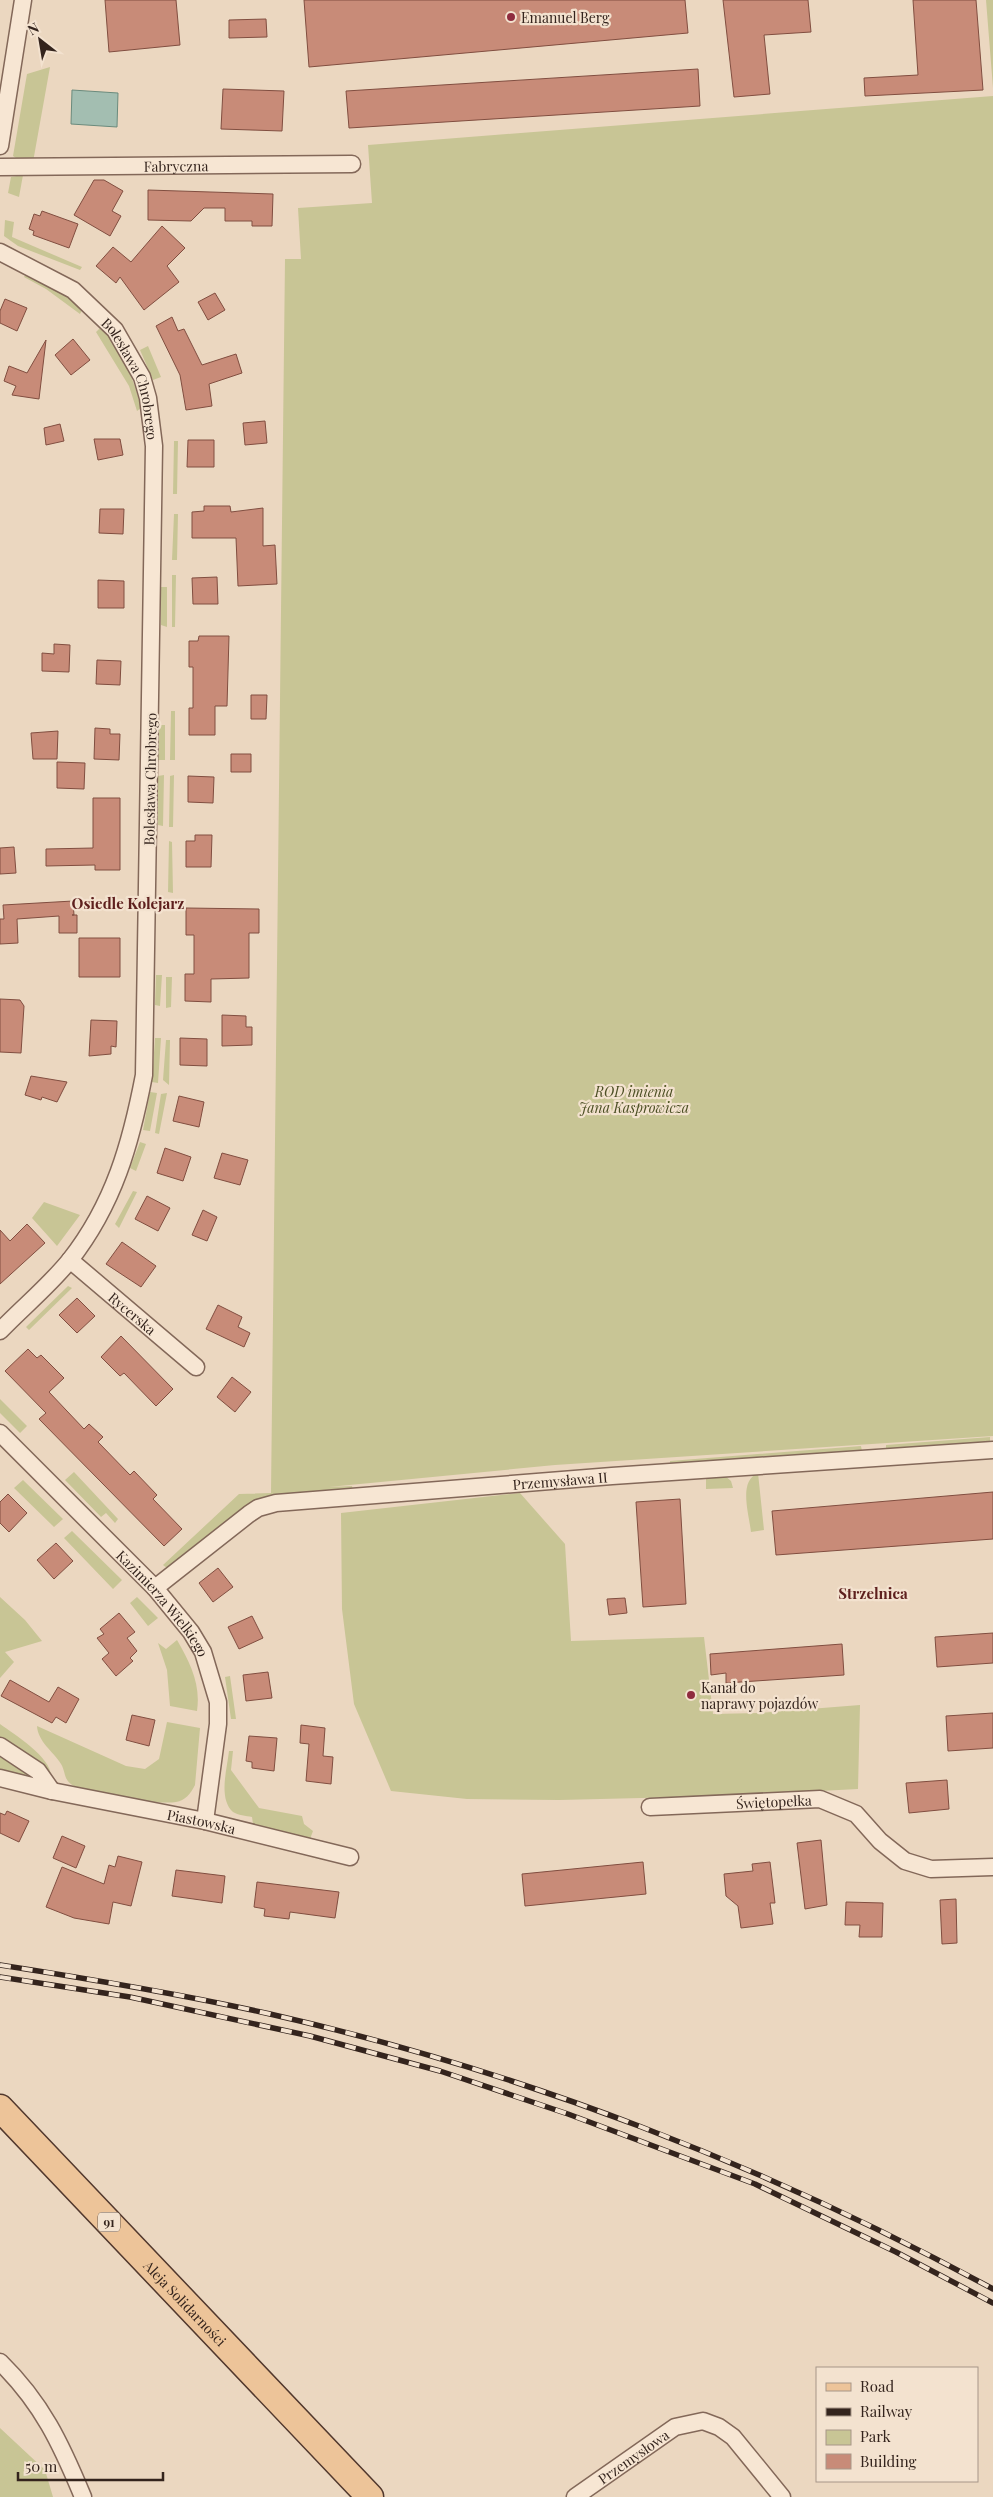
<svg xmlns="http://www.w3.org/2000/svg" width="993" height="2497" viewBox="0 0 993 2497" font-family="'Playfair Display',serif">
<rect width="100%" height="100%" fill="#ebd7c0"/>
<path fill="#c8c595" d="M 986,0 L 993,0 L 993,88 Z
M 50,67 L 33,162 L 19,160 L 13,156 L 27,74 Z
M 993,96 L 993,1436 L 555,1465 L 329,1487 L 352,1486 L 353,1491 L 226,1523 L 167,1568 L 163,1565 L 239,1494 L 271,1493 L 285,259 L 301,259 L 298,208 L 372,203 L 368,145 Z
M 23,175 L 19,197 L 8,193 L 11,177 Z
M 5,220 L 14,222 L 12,237 L 82,267 L 80,270 L 18,246 L 4,236 Z
M 26,274 L 69,297 L 83,308 L 80,314 L 46,289 L 24,277 Z
M 101,327 C 122,351 134,378 141,408 L 137,411 L 129,386 L 96,332 Z
M 148,346 L 161,377 L 153,380 L 140,350 Z
M 174,441 L 178,441 L 177,494 L 173,494 Z
M 174,514 L 178,514 L 177,560 L 172,560 Z
M 172,575 L 176,575 L 175,627 L 172,627 Z
M 161,587 L 167,587 L 167,627 L 161,625 Z
M 171,711 L 175,711 L 175,760 L 170,760 Z
M 159,725 L 165,725 L 165,760 L 158,760 Z
M 164,775 L 163,826 L 158,825 L 158,776 Z
M 174,775 L 173,827 L 169,827 L 170,776 Z
M 169,841 L 172,842 L 173,893 L 168,892 Z
M 156,975 L 162,975 L 160,1006 L 155,1005 Z
M 166,977 L 172,977 L 171,1007 L 166,1008 Z
M 155,1038 L 161,1038 L 158,1083 L 152,1082 Z
M 166,1040 L 170,1040 L 169,1085 L 163,1080 Z
M 150,1092 L 157,1093 L 150,1131 L 143,1130 Z
M 167,1093 L 159,1134 L 155,1133 L 161,1094 Z
M 140,1142 L 146,1144 L 136,1171 L 130,1168 Z
M 133,1191 L 137,1192 L 119,1228 L 115,1224 Z
M 44,1202 L 80,1215 L 57,1246 L 32,1218 Z
M 68,1286 L 72,1288 L 29,1330 L 26,1327 Z
M 0,1399 L 27,1426 L 20,1433 L 0,1413 Z
M 990,1437 L 990,1442 L 886,1450 L 886,1445 Z
M 861,1446 L 862,1451 L 670,1465 L 670,1461 Z
M 74,1472 L 118,1519 L 115,1523 L 106,1513 L 101,1517 L 65,1480 Z
M 758,1473 L 764,1530 L 751,1532 C 749,1514 738,1481 758,1473 Z
M 724,1475 L 731,1481 L 733,1488 L 706,1489 L 706,1476 Z
M 23,1480 L 63,1519 L 54,1527 L 14,1488 Z
M 520,1493 L 565,1544 L 571,1641 L 704,1637 L 713,1714 L 759,1713 L 860,1705 L 858,1789 L 724,1796 L 559,1800 L 467,1799 L 391,1791 L 354,1704 L 342,1609 L 341,1513 Z
M 72,1531 L 122,1580 L 113,1589 L 64,1538 Z
M 0,1597 L 25,1620 L 42,1641 L 5,1652 L 14,1662 L 0,1678 Z
M 137,1597 L 158,1618 L 148,1626 L 130,1603 Z
M 177,1640 C 190,1663 201,1684 197,1711 L 170,1706 L 167,1670 L 158,1643 L 166,1649 Z
M 230,1676 L 236,1719 L 231,1719 L 225,1677 Z
M 167,1722 L 200,1728 L 195,1785 C 191,1793 185,1801 176,1802 C 158,1805 89,1795 74,1786 C 63,1780 66,1772 61,1764 C 53,1751 38,1742 37,1726 L 126,1766 L 145,1769 L 159,1759 Z
M 0,1724 C 15,1735 51,1757 51,1776 L 0,1741 Z
M 229,1751 L 233,1751 L 231,1770 L 259,1808 L 302,1816 L 304,1824 L 313,1831 L 310,1839 L 253,1824 L 252,1817 C 246,1816 238,1815 233,1812 C 218,1799 227,1769 229,1751 Z
M 0,1752 L 41,1781 L 0,1771 Z
M 0,2428 L 45,2470 L 53,2497 L 0,2497 Z"/>
<path fill="#a3beb1" stroke="#6b8b7d" d="M 72,90 L 118,93 L 117,127 L 71,124 Z"/>
<path fill="#c88b78" stroke="#814e40" d="M 105,0 L 176,0 L 180,45 L 109,52 Z
M 304,0 L 685,0 L 688,33 L 309,67 Z
M 723,0 L 808,0 L 811,32 L 764,35 L 770,94 L 734,97 Z
M 913,0 L 976,0 L 983,90 L 865,96 L 864,78 L 918,75 Z
M 266,19 L 267,37 L 229,38 L 229,20 Z
M 698,69 L 700,106 L 349,128 L 346,91 Z
M 223,89 L 284,91 L 282,131 L 221,129 Z
M 94,180 L 104,180 L 123,191 L 112,211 L 121,216 L 110,236 L 74,215 Z
M 148,190 L 273,194 L 272,226 L 252,226 L 252,221 L 225,221 L 225,208 L 204,208 L 191,221 L 148,220 Z
M 42,211 L 78,224 L 69,248 L 33,235 L 34,231 L 29,229 L 34,214 L 40,216 Z
M 162,226 L 185,248 L 167,266 L 179,282 L 144,310 L 120,277 L 116,283 L 96,266 L 113,247 L 131,262 Z
M 215,293 L 225,310 L 208,320 L 198,302 Z
M 5,299 L 27,308 L 17,331 L 0,323 L 0,311 Z
M 172,317 L 178,331 L 184,329 L 202,365 L 236,354 L 242,373 L 209,384 L 212,406 L 186,410 L 180,375 L 156,326 Z
M 73,339 L 90,360 L 71,375 L 55,355 Z
M 46,340 L 39,399 L 12,395 L 16,386 L 4,381 L 9,366 L 27,373 Z
M 265,421 L 267,443 L 245,445 L 243,423 Z
M 60,424 L 64,441 L 46,445 L 44,428 Z
M 94,439 L 120,439 L 123,455 L 98,460 Z
M 188,440 L 214,440 L 214,467 L 187,467 Z
M 204,506 L 230,506 L 231,512 L 263,508 L 263,546 L 275,545 L 277,584 L 238,586 L 236,538 L 192,538 L 192,512 L 204,511 Z
M 100,509 L 124,509 L 123,534 L 99,533 Z
M 217,577 L 218,604 L 193,604 L 192,578 Z
M 98,580 L 124,581 L 124,608 L 98,608 Z
M 199,636 L 229,636 L 227,706 L 215,706 L 215,735 L 189,735 L 189,708 L 193,708 L 193,667 L 189,667 L 189,641 L 198,641 Z
M 54,644 L 70,645 L 69,672 L 42,671 L 42,653 L 54,654 Z
M 97,660 L 121,661 L 120,685 L 96,684 Z
M 251,695 L 267,695 L 266,719 L 251,719 Z
M 95,728 L 110,729 L 110,734 L 120,734 L 119,760 L 94,759 Z
M 58,731 L 57,759 L 33,759 L 31,733 Z
M 231,754 L 251,754 L 251,772 L 231,772 Z
M 57,762 L 85,763 L 84,789 L 57,788 Z
M 188,776 L 214,777 L 213,803 L 188,802 Z
M 93,798 L 120,798 L 120,870 L 95,870 L 95,865 L 46,866 L 46,849 L 93,848 Z
M 195,835 L 212,835 L 211,867 L 186,867 L 186,841 L 195,841 Z
M 14,847 L 16,873 L 0,874 L 0,848 Z
M 73,901 L 74,915 L 72,915 L 77,915 L 77,933 L 59,933 L 59,916 L 17,919 L 18,943 L 0,944 L 0,919 L 4,919 L 3,905 Z
M 186,908 L 259,909 L 259,933 L 249,933 L 249,978 L 211,979 L 211,1002 L 185,1001 L 185,974 L 194,974 L 194,935 L 186,935 Z
M 79,938 L 120,938 L 120,977 L 79,977 Z
M 0,999 L 20,1000 L 24,1006 L 21,1053 L 0,1052 Z
M 222,1015 L 246,1016 L 246,1027 L 252,1027 L 252,1045 L 222,1046 Z
M 91,1020 L 117,1021 L 116,1047 L 111,1046 L 111,1054 L 89,1056 Z
M 180,1038 L 207,1039 L 207,1066 L 180,1065 Z
M 31,1076 L 67,1082 L 57,1102 L 42,1097 L 41,1100 L 25,1095 Z
M 179,1096 L 204,1102 L 199,1127 L 173,1121 Z
M 165,1148 L 191,1157 L 183,1181 L 157,1173 Z
M 222,1153 L 248,1160 L 240,1185 L 214,1178 Z
M 147,1196 L 170,1208 L 158,1231 L 135,1219 Z
M 203,1210 L 217,1217 L 207,1241 L 192,1235 Z
M 27,1224 L 45,1243 L 0,1284 L 0,1230 L 10,1241 Z
M 122,1242 L 156,1266 L 141,1287 L 106,1264 Z
M 77,1298 L 95,1316 L 77,1333 L 59,1315 Z
M 218,1305 L 242,1317 L 238,1327 L 250,1333 L 244,1347 L 206,1329 Z
M 121,1336 L 173,1389 L 156,1406 L 124,1373 L 120,1376 L 101,1357 Z
M 28,1349 L 37,1358 L 41,1355 L 64,1378 L 49,1392 L 84,1429 L 89,1424 L 103,1437 L 98,1442 L 130,1475 L 134,1471 L 157,1495 L 153,1499 L 182,1529 L 164,1546 L 39,1419 L 46,1413 L 5,1371 Z
M 232,1377 L 251,1392 L 235,1412 L 217,1397 Z
M 993,1492 L 993,1539 L 776,1555 L 772,1511 Z
M 8,1494 L 27,1513 L 9,1532 L 0,1523 L 0,1502 Z
M 680,1499 L 686,1604 L 643,1607 L 636,1502 Z
M 56,1543 L 73,1561 L 54,1579 L 37,1560 Z
M 218,1568 L 233,1587 L 213,1602 L 199,1583 Z
M 625,1598 L 627,1613 L 609,1615 L 607,1599 Z
M 119,1613 L 135,1632 L 127,1638 L 137,1651 L 130,1658 L 133,1661 L 116,1676 L 102,1659 L 109,1653 L 97,1638 L 104,1634 L 100,1629 Z
M 252,1616 L 263,1638 L 239,1649 L 228,1627 Z
M 993,1633 L 993,1663 L 937,1667 L 935,1637 Z
M 842,1644 L 844,1675 L 726,1683 L 726,1673 L 711,1675 L 710,1654 Z
M 268,1672 L 272,1698 L 246,1701 L 243,1675 Z
M 10,1680 L 49,1702 L 58,1687 L 79,1699 L 66,1723 L 56,1717 L 52,1723 L 1,1696 Z
M 993,1713 L 993,1748 L 948,1751 L 946,1716 Z
M 132,1715 L 155,1720 L 149,1746 L 126,1740 Z
M 301,1725 L 325,1728 L 323,1756 L 333,1757 L 331,1784 L 306,1781 L 309,1744 L 300,1743 Z
M 249,1736 L 277,1738 L 274,1771 L 252,1768 L 252,1762 L 246,1761 Z
M 947,1780 L 949,1809 L 909,1813 L 906,1783 Z
M 7,1811 L 29,1821 L 19,1842 L 0,1833 L 0,1813 L 5,1815 Z
M 62,1836 L 85,1846 L 76,1868 L 53,1858 Z
M 821,1840 L 827,1905 L 805,1909 L 797,1843 Z
M 118,1856 L 142,1862 L 131,1906 L 113,1902 L 109,1924 L 74,1918 L 46,1907 L 62,1867 L 104,1884 L 109,1865 L 115,1867 Z
M 643,1862 L 646,1894 L 525,1906 L 522,1874 Z
M 770,1862 L 775,1903 L 770,1903 L 773,1924 L 741,1928 L 738,1906 L 726,1896 L 724,1874 L 753,1871 L 752,1864 Z
M 176,1870 L 225,1876 L 222,1903 L 172,1896 Z
M 257,1882 L 339,1892 L 335,1918 L 290,1912 L 289,1919 L 264,1916 L 265,1909 L 254,1907 Z
M 956,1899 L 957,1943 L 942,1944 L 940,1900 Z
M 846,1902 L 883,1903 L 882,1937 L 859,1937 L 860,1925 L 845,1925 Z"/>
<g fill="none" stroke-linecap="round" stroke-linejoin="round">
<defs>
<g id="minor">
<path d="M 0,146 L 23,0"/>
<path id="s1" d="M 0,167 L 352,164"/>
<path id="s2" d="M 0,252 L 73,290 L 115,330 L 142,377 L 148,398 L 154,446 L 144,1075 C 131,1143 114,1204 70,1260 C 49,1286 23,1307 0,1331"/>
<path id="s3" d="M 70,1260 L 196,1367"/>
<path id="s4" d="M 0,1433 L 155,1588 L 191,1632 L 203,1652 L 218,1702 L 218,1724 L 205,1821"/>
<path id="s5" d="M 155,1588 L 249,1514 L 258,1508 L 276,1503 L 612,1476 L 993,1450"/>
<path d="M 0,1746 L 38,1771 L 52,1791"/>
<path id="s6" d="M 0,1778 L 52,1791 L 205,1821 L 350,1857"/>
<path id="s7" d="M 650,1807 L 820,1799 L 856,1814 L 880,1841 L 905,1861 L 931,1869 L 993,1867"/>
<path d="M 0,2362 C 42,2403 61,2444 83,2497"/>
<path id="s8" d="M 575,2497 L 675,2427 L 703,2421 L 719,2427 L 733,2437 L 782,2497"/>
</g>
<g id="primary">
<path id="s9" d="M 0,2108 L 370,2497"/>
</g>
</defs>
<use href="#minor" stroke="#836859" stroke-width="19"/>
<use href="#primary" stroke="#51382d" stroke-width="29"/>
<use href="#minor" stroke="#f7e6d3" stroke-width="16"/>
<use href="#primary" stroke="#edc499" stroke-width="26"/>
<defs>
<path id="rail" d="M 0,1965 C 90,1979 181,1994 270,2014 C 521,2071 767,2166 993,2289
M 0,1977 L 130,1997 L 310,2036 L 440,2071 L 568,2114 L 755,2184 L 896,2252 L 993,2303"/>
</defs>
<use href="#rail" stroke="#34241d" stroke-width="5.5"/>
<use href="#rail" stroke="#f3e2cf" stroke-width="4" stroke-dasharray="11" stroke-linecap="butt"/>
</g>
<g fill="#8f2c3f" stroke="#f3e2cf" stroke-width="2">
<circle cx="511" cy="17" r="5"/>
<circle cx="691" cy="1695" r="5"/>
</g>
<g text-anchor="middle" dominant-baseline="central" stroke-width="4.5" stroke-linejoin="round" paint-order="stroke">
<rect fill="#f3e2cf" stroke="#6d5d52" stroke-width="1" x="98" y="2212.5" width="22" height="19" rx="4"/>
<g font-size="12" font-weight="bold" fill="#34241d">
<text x="109" y="2222">91</text>
</g>
<g font-size="14" fill="#34241d" stroke="#f3e2cf" text-anchor="start">
<text x="521" y="17">Emanuel Berg</text>
<text x="701" y="1687">Kanał do<tspan x="701" dy="16">naprawy pojazdów</tspan></text>
</g>
<g font-size="14" fill="#34241d" stroke="#f3e2cf">
<text stroke="none"><textPath href="#s1" startOffset="176">Fabryczna</textPath></text>
<text stroke="none"><textPath href="#s2" startOffset="192">Bolesława Chrobrego</textPath></text>
<text transform="translate(150 779) rotate(-89)">Bolesława Chrobrego</text>
<text stroke="none"><textPath href="#s3" startOffset="82">Rycerska</textPath></text>
<text stroke="none"><textPath href="#s5" startOffset="434">Przemysława II</textPath></text>
<text stroke="none"><textPath href="#s4" startOffset="236">Kazimierza Wielkiego</textPath></text>
<text stroke="none"><textPath href="#s7" startOffset="124">Świętopełka</textPath></text>
<text stroke="none"><textPath href="#s6" startOffset="206">Piastowska</textPath></text>
<text stroke="none"><textPath href="#s9" startOffset="269">Aleja Solidarności</textPath></text>
<text stroke="none"><textPath href="#s8" startOffset="71">Przemysłowa</textPath></text>
</g>
<g font-size="14" font-style="italic" fill="#4c4f24" stroke="#f3e2cf">
<text x="634" y="1091">ROD imienia<tspan x="634" dy="16">Jana Kasprowicza</tspan></text>
</g>
<g font-size="15" font-weight="bold" fill="#5e201e" stroke="#f3e2cf">
<text x="128" y="903">Osiedle Kolejarz</text>
<text x="873" y="1593">Strzelnica</text>
</g>
</g>
<rect x="816" y="2367" width="162" height="115" fill="#f3e2cf" stroke="#a79688"/>
<rect x="826" y="2383" width="25" height="8" fill="#edc499" stroke="#a79688"/>
<text x="860" y="2392" font-size="15" fill="#34241d">Road</text>
<rect x="826" y="2408" width="25" height="8" fill="#34241d" stroke="#a79688"/>
<text x="860" y="2417" font-size="15" fill="#34241d">Railway</text>
<rect x="826" y="2430" width="25" height="15" fill="#c8c595" stroke="#a79688"/>
<text x="860" y="2442" font-size="15" fill="#34241d">Park</text>
<rect x="826" y="2454" width="25" height="15" fill="#c88b78" stroke="#a79688"/>
<text x="860" y="2467" font-size="15" fill="#34241d">Building</text>
<g transform="translate(40 40) rotate(329)" stroke="#f3e2cf" stroke-width="4" paint-order="stroke">
<path d="M0-4L9 19L0 12L-9 19Z" fill="#34241d"/>
<text y="-8" font-size="14" font-weight="bold" text-anchor="middle" fill="#34241d">N</text>
</g>
<path d="M18 2472v8h145v-8" fill="none" stroke="#34241d" stroke-width="2.5"/>
<text x="25" y="2472" font-size="15" fill="#34241d" stroke="#f3e2cf" stroke-width="4" paint-order="stroke">50 m</text>
</svg>
